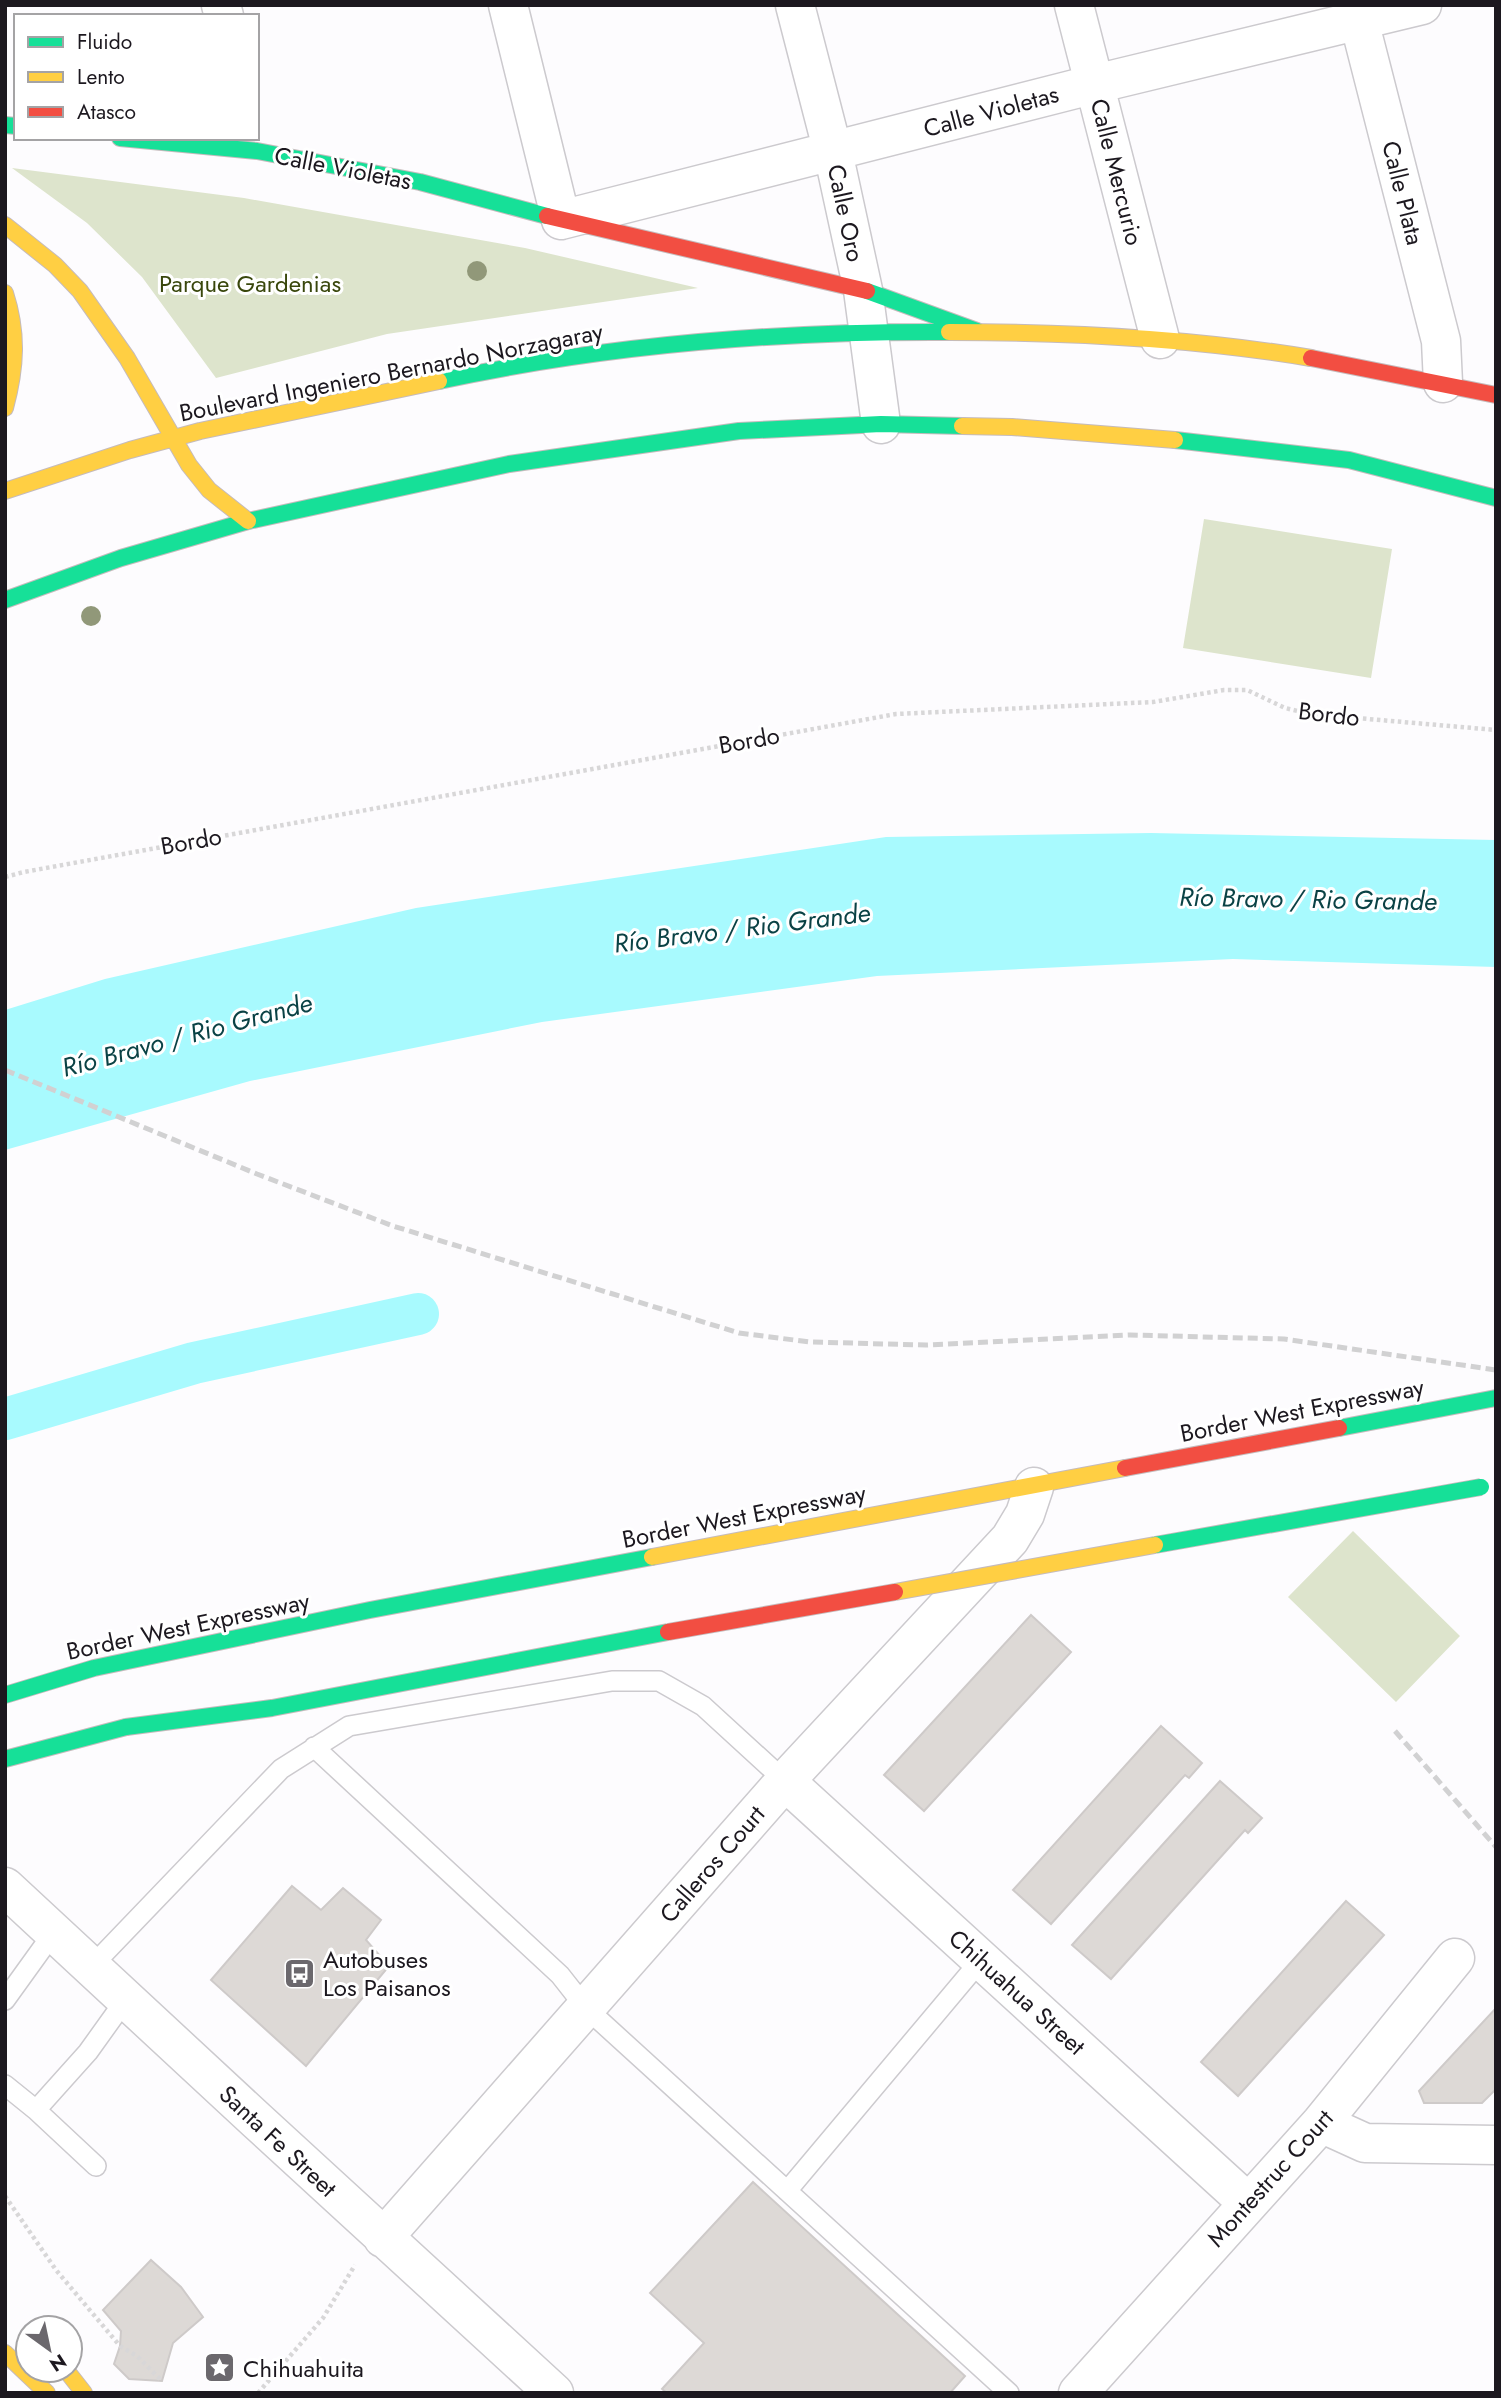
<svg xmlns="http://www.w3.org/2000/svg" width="1501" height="2398" viewBox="0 0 1501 2398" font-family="Jost,sans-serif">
<rect width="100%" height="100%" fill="#fdfcfe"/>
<path fill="#dde4cc" d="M 12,168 L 244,198 L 525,248 L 698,288 L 387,334 L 216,378 L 142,277 L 87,223 Z
M 1204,519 L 1392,549 L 1371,678 L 1183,648 Z
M 1353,1531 L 1460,1636 L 1396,1702 L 1288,1597 Z"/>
<path fill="#a8fafe" d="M 1151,833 L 1496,840 L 1496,967 L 1233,959 L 877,976 L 542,1022 L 250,1081 L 5,1150 L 5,1010 L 105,979 L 416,908 L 886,837 Z"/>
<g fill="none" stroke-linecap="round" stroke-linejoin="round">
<path stroke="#a8fafe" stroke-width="42" d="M 5,1419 L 194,1363 L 418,1314"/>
</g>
<path fill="#ddd9d6" stroke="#cecac9" stroke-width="2" d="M 1031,1615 L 1071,1652 L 924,1811 L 884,1775 Z
M 1161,1726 L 1202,1763 L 1189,1778 L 1185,1775 L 1051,1924 L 1013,1890 Z
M 1220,1781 L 1262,1818 L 1248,1833 L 1245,1830 L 1111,1979 L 1072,1945 Z
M 292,1886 L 321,1910 L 343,1888 L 381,1920 L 366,1940 L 389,1966 L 306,2066 L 211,1980 Z
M 1346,1901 L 1384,1935 L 1238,2096 L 1201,2062 Z
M 1496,2008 L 1496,2089 L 1482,2103 L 1424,2103 L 1419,2091 Z
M 753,2182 L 965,2376 L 950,2393 L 667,2393 L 662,2389 L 704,2343 L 650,2293 Z
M 151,2260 L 181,2287 L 203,2317 L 173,2343 L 162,2381 L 129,2379 L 114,2364 L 120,2346 L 121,2331 L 103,2310 Z"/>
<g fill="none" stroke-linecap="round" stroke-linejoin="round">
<defs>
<path id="lane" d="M 314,1747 L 560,1975 L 586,2008 L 1009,2393
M 91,1967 L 281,1769 L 349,1726 L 612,1681 L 659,1681 L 703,1706 L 785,1781
M 5,2000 L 54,1932
M 5,2085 L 36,2110 L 88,2052 L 126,1999
M 36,2110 L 96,2166
M 787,2191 L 981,1960"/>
<path id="street" d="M 221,5 L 224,16
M 508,5 L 561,220 L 1095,84 L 1422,5
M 795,5 L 833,152 L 863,290 L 881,424
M 1074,5 L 1160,339
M 1355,5 L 1441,341 L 1443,383
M 785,1781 L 1248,2203
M 5,1887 C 187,2057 370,2225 554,2393
M 1321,2123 L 1365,2143 L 1496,2145
M 383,2238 L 785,1781 L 1010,1539 L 1025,1514 L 1034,1487
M 1078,2393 L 1321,2123 L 1455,1958"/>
<path id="fast" d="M 5,125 L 16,126
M 120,138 L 257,151 L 420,182 L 547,216
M 867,291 L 977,331
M 439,381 C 606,345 779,331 949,332
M 1175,440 L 1349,460 L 1496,498
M 5,600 L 121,558 L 248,521 L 509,464 L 739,431 L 881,424 L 962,426
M 1339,1428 L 1496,1398
M 5,1695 L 94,1668 L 370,1610 L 652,1557
M 5,1759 L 126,1727"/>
<path id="slow" d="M 5,225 L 55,265 L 80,291 L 127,358 L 189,465 L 209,490 L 248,521
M 5,293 C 18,333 16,368 5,408
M 949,332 C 1071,332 1192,338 1311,358
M 962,426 L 1012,427 L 1175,440
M 5,491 L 130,450 L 200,431 L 439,381
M 652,1557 L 1125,1468
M 5,2353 L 47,2393
M 66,2370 L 84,2393"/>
<path id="jam" d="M 547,216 L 867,291
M 1311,358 L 1496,395
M 1125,1468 L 1339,1428"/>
</defs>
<use href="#lane" stroke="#cccace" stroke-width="22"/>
<use href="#street" stroke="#cccace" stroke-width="41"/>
<use href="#fast" stroke="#c5bbbc" stroke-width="18"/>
<use href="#slow" stroke="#c5bbbc" stroke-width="18"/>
<use href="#jam" stroke="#c5bbbc" stroke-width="18"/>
<path stroke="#d8d7d8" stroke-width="4.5" stroke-dasharray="3.5 3.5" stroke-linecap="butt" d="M 5,877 L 24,872 L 896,714 L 1153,702 L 1224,690 L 1247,690 L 1285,708 L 1310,714 L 1496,730
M 5,2196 L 56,2270 L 120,2346 L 137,2356 L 162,2381
M 258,2393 L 323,2318 L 355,2265"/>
<use href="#lane" stroke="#fff" stroke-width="19"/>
<use href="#street" stroke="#fff" stroke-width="38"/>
<use href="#fast" stroke="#16e098" stroke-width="16"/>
<use href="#slow" stroke="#ffcf43" stroke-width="16"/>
<use href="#jam" stroke="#f24e42" stroke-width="16"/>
<path stroke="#d1d1d2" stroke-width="5" stroke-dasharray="10 5" stroke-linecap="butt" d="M 5,1070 L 257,1174 L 393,1226 L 739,1333 L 810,1342 L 926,1345 L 1130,1335 L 1284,1339 L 1496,1370
M 1395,1731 L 1496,1847"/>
<defs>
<path id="fast-bridge" d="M 1155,1545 L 1481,1487
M 126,1727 L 272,1708 L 668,1632"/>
<path id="slow-bridge" d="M 895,1592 L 1155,1545"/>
<path id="jam-bridge" d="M 668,1632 L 895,1592"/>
</defs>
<use href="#fast-bridge" stroke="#c5bbbc" stroke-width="18" stroke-linecap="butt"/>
<use href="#slow-bridge" stroke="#c5bbbc" stroke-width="18" stroke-linecap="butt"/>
<use href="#jam-bridge" stroke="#c5bbbc" stroke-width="18" stroke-linecap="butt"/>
<use href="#fast-bridge" stroke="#16e098" stroke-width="16"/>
<use href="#slow-bridge" stroke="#ffcf43" stroke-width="16"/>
<use href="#jam-bridge" stroke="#f24e42" stroke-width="16"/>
</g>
<g fill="#919879">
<circle cx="477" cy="271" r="10"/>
<circle cx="91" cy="616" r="10"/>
</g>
<defs>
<symbol id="bus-square" viewBox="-11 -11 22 22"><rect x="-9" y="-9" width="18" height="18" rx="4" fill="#6b686d" stroke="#fff"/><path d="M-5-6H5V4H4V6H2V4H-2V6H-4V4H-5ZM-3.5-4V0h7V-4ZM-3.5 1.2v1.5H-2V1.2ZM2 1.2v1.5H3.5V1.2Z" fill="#fff"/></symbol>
<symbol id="sight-square" viewBox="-11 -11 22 22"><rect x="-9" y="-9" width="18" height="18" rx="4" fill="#6b686d" stroke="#fff"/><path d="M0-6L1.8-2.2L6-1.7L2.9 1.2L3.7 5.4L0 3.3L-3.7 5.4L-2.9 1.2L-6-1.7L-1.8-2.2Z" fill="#fff"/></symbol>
</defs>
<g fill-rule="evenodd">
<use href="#bus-square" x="282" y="1956" width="35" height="35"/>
<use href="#sight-square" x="202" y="2350" width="35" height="35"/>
</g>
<g text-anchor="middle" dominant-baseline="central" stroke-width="6" stroke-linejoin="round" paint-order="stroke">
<g font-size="24" fill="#1c181f" stroke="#fff">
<text transform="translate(991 111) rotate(-15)">Calle Violetas</text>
<text transform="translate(343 168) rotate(11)">Calle Violetas</text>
<text transform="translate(1117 172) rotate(76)">Calle Mercurio</text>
<text transform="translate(1403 193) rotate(76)">Calle Plata</text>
<text transform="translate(846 213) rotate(78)">Calle Oro</text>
<text transform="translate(391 372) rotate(-11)">Boulevard Ingeniero Bernardo Norzagaray</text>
<text transform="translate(1329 714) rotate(7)">Bordo</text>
<text transform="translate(749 740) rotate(-10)">Bordo</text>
<text transform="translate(191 841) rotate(-10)">Bordo</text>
<text transform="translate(1302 1410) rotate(-11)">Border West Expressway</text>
<text transform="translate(744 1516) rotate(-11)">Border West Expressway</text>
<text transform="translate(188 1626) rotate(-12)">Border West Expressway</text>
<text transform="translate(712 1864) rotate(-49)">Calleros Court</text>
<text transform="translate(1017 1992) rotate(42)">Chihuahua Street</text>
<text transform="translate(278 2141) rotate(43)">Santa Fe Street</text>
<text transform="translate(1270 2178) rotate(-48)">Montestruc Court</text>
</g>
<g font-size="24" fill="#39470c" stroke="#fff">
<text x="250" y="283">Parque Gardenias</text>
</g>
<g font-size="24" fill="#1c181f" stroke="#fff" text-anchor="start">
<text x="323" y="1959">Autobuses<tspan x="323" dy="28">Los Paisanos</tspan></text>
<text x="243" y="2368">Chihuahuita</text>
</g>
<g font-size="26" font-style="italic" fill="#0a4245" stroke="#fff">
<text transform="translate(1308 899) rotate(1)">Río Bravo / Rio Grande</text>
<text transform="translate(742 928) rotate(-7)">Río Bravo / Rio Grande</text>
<text transform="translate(187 1035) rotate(-15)">Río Bravo / Rio Grande</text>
</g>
</g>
<rect width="1501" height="2398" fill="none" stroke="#1c181f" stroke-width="14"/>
<rect x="14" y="14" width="245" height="126" fill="#ffffff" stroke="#a4a3a5" stroke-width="2"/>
<rect x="28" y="37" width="35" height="10" fill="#16e098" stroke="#a4a3a5" stroke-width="2"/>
<text x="77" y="49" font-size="21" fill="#1c181f">Fluido</text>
<rect x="28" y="72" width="35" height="10" fill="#ffcf43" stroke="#a4a3a5" stroke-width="2"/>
<text x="77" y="84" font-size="21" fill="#1c181f">Lento</text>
<rect x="28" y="107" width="35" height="10" fill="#f24e42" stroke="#a4a3a5" stroke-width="2"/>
<text x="77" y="119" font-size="21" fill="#1c181f">Atasco</text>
<g transform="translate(49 2349) rotate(147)"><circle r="33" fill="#ffffff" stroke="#a4a3a5" stroke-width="2"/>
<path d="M0-5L12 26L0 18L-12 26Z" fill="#6b686d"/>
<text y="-10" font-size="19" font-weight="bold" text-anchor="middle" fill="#1c181f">N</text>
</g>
</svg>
